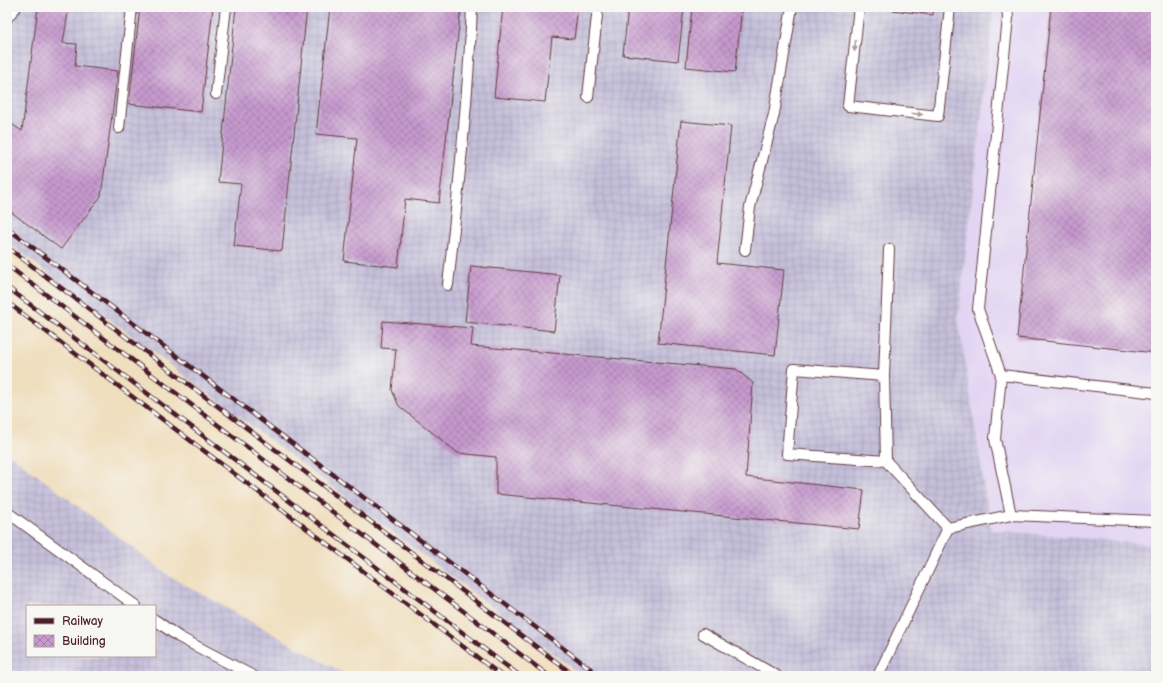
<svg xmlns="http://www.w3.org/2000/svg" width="1163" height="683" viewBox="0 0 1163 683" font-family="'Balsamiq Sans',sans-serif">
<defs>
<pattern id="industrial-grid" width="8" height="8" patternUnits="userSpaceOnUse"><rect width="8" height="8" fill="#c5c0da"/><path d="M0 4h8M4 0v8" fill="none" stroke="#aba5bb"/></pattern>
<pattern id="building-cross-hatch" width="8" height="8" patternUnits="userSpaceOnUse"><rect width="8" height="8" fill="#c69ace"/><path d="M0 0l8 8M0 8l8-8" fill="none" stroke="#a37da7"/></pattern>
</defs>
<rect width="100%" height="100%" fill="#f6f6f2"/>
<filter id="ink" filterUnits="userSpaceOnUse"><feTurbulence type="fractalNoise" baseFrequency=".025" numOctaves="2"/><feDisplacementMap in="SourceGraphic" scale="8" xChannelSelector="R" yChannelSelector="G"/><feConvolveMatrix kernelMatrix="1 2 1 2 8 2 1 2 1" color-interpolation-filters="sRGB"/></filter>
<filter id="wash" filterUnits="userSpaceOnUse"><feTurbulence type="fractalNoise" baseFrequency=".012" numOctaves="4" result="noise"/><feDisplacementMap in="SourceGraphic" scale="16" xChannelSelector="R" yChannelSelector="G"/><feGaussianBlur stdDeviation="0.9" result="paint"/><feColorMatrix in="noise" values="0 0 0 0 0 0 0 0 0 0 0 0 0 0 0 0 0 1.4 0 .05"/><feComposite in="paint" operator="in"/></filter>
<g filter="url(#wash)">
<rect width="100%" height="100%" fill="#f0dfbf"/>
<path fill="#e2d4f3" d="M 994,7 L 1156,7 L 1156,545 L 991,531 L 958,317 Z"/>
<path fill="url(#industrial-grid)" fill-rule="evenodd" d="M 7,7 L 994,7 L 958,317 L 991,530 L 1156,545 L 1156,676 L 583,676 L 7,242 Z
M 7,452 L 168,575 L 348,676 L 7,676 ZM 27,606 L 155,606 L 155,656 L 27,656 Z"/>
<g id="blocks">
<path fill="url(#building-cross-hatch)" d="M 38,7 L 69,7 L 63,43 L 77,44 L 75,66 L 118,71 L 101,196 L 61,249 L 7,209 L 7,121 L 22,131 Z
M 140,7 L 213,7 L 201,112 L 129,104 Z
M 236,7 L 307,7 L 282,251 L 234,246 L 241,184 L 218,182 Z
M 330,7 L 461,7 L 439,203 L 405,199 L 398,267 L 344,261 L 357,138 L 316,134 Z
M 503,7 L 578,7 L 574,39 L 552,37 L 545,102 L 494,97 Z
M 628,7 L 684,7 L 678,61 L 623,55 Z
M 692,7 L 742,7 L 735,72 L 686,67 Z
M 893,7 L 934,7 L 933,15 L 892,10 Z
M 1051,7 L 1156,7 L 1156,353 L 1017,338 Z
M 681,121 L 731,126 L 717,263 L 784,270 L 775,355 L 658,343 Z
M 471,266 L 560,275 L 554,331 L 465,322 Z
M 383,321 L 473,328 L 471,346 L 736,369 L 753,383 L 746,477 L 864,490 L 859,529 L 496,494 L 496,457 L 458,453 L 399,406 L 392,390 L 396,349 L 381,348 Z"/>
</g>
</g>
<g filter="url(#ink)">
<use href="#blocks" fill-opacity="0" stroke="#633c41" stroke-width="1"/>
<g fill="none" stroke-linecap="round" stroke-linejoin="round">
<defs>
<path id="service" d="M 859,7 L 848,106 L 938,116 L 950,7
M 7,18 L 16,7
M 216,94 L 226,7
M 588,97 L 598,7
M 119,128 L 132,7
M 889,249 L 884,376 L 886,461 L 948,528 L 1011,515
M 745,250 L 750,207 L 774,114 L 792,7
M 448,285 C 458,193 468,100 472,7
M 1001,375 L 978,309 L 1008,18 L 1007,7
M 884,376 L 794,369 L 787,454 L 886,461
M 1156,393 L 1001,375 L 995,439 L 1011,515 L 1156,521
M 7,512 L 136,606
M 155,620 L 179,637 L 253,676
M 703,634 L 777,676
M 878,676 L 948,528"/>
</defs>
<use href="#service" stroke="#633c41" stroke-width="12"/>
<use href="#service" stroke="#fff" stroke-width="10"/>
<defs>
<path id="rail" d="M 7,228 L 600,676
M 7,247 L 575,676
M 7,265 L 549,676
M 7,287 L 520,676
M 7,302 L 502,676"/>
</defs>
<use href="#rail" stroke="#4a1f2b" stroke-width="4.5"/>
<use href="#rail" stroke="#f6f6f2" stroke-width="3" stroke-dasharray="9" stroke-linecap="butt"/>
</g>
<defs><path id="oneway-solid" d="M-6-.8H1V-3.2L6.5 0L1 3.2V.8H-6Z"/></defs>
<g fill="#ae9aa0">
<use href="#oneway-solid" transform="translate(855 46) rotate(96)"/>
<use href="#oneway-solid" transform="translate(917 114) rotate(6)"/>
</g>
</g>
<rect width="1163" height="683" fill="none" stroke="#f6f6f2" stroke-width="24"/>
<rect x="26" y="605" width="130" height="52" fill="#f6f6f2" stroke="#b1a0a2"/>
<rect x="34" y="618" width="20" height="6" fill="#4a1f2b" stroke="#b1a0a2"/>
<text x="62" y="625" font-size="12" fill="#4a1f2b">Railway</text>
<rect x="34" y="635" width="20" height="12" fill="url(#building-cross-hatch)" stroke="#b1a0a2"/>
<text x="62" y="645" font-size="12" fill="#4a1f2b">Building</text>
</svg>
